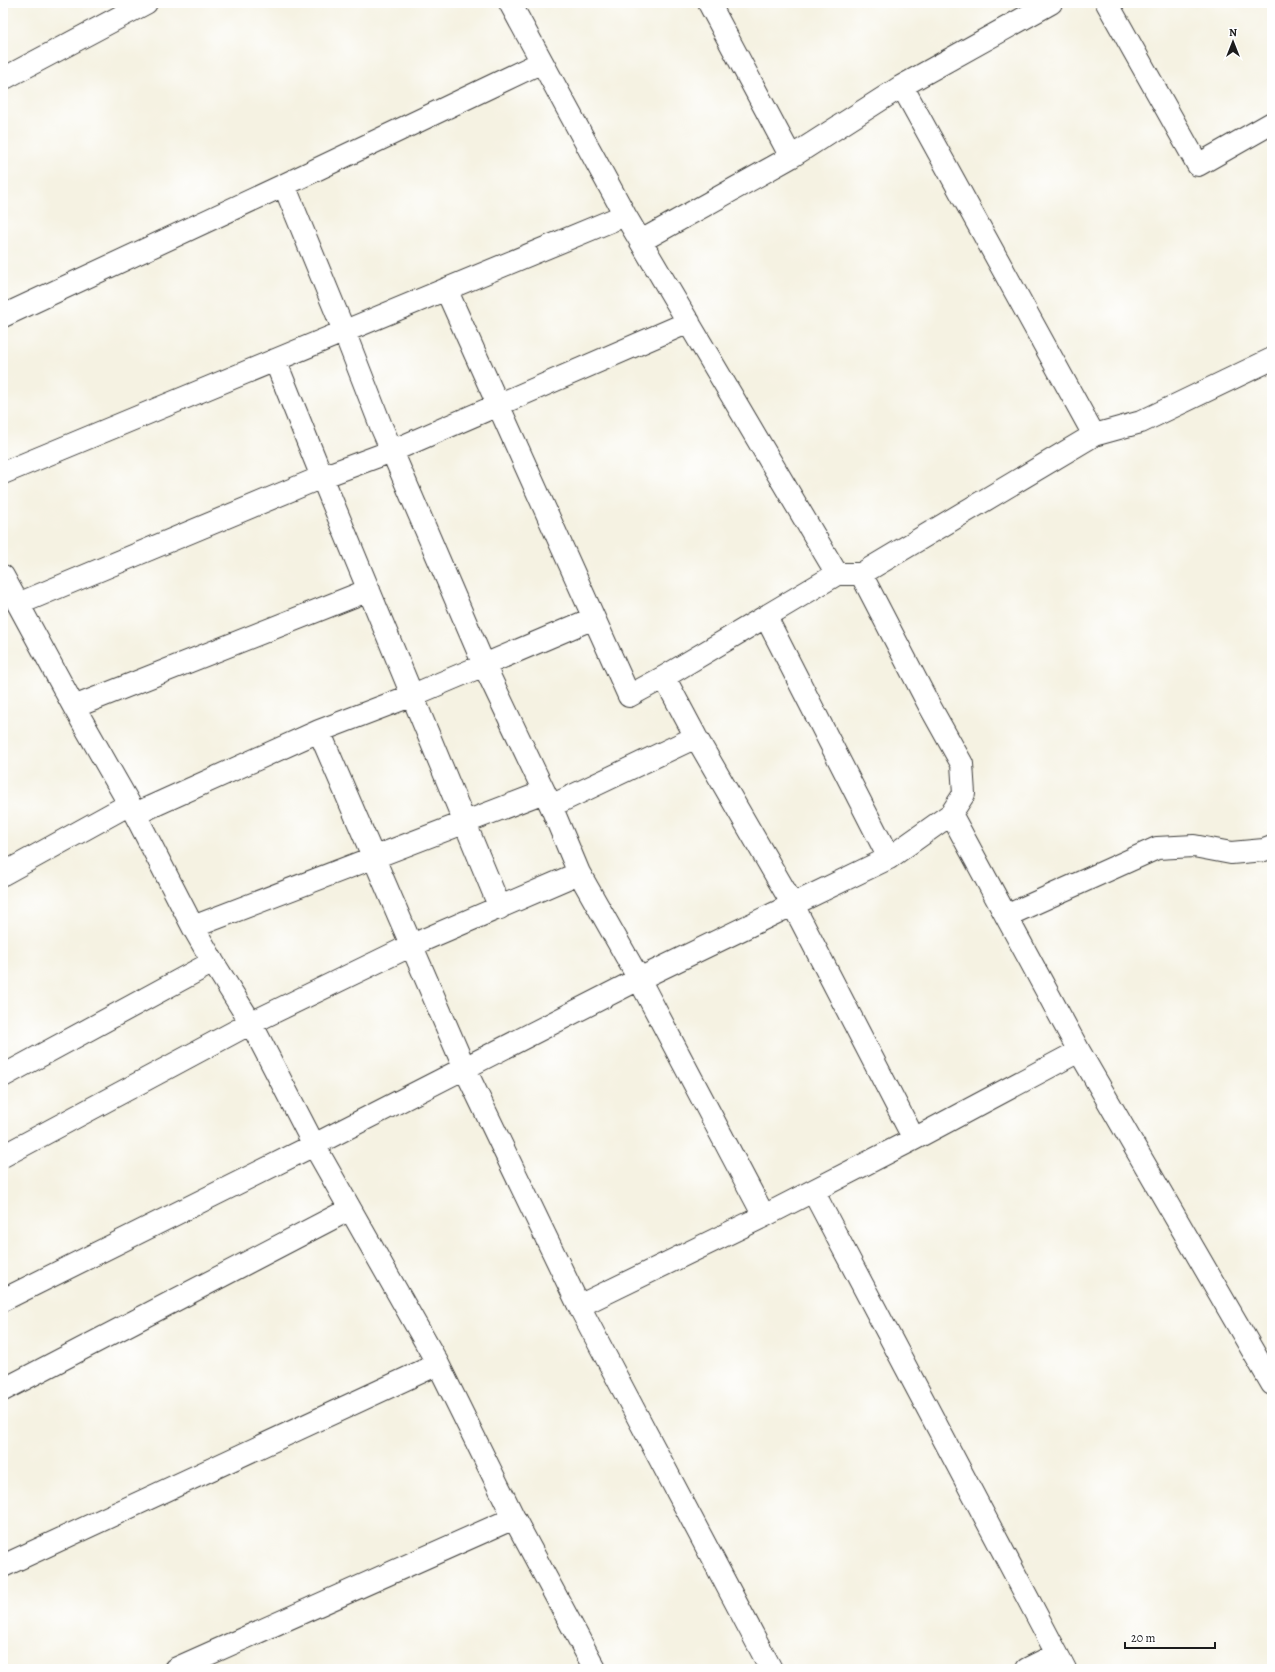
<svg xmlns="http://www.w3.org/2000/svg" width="1275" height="1672" viewBox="0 0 1275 1672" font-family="Alegreya,serif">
	<rect width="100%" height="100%" fill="#fff"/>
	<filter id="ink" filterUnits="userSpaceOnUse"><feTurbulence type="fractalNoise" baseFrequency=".025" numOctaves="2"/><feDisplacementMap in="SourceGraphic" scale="8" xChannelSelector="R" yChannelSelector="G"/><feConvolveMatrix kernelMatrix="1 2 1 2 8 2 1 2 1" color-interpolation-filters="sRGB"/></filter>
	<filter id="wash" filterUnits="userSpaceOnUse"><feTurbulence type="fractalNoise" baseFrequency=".012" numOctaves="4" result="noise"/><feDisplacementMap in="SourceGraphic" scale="16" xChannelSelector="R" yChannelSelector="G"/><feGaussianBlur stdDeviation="0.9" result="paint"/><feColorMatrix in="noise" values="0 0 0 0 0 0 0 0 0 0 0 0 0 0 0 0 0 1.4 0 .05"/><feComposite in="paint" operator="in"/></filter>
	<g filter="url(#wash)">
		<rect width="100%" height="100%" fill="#f5f2e2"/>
	</g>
	<g filter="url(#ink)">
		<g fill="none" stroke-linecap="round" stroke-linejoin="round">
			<defs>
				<path id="minor" d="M510,3L625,215L837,574
					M709,3L791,157
					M1107,3L1198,165L1272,123
					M3,79L146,3
					M902,86L1051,3
					M641,241L791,157L902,86L1094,435
					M446,289L629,696L664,677L837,574H861L1094,435L1141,422L1272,359
					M3,316L284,185L542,62
					M275,360L322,477L500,908
					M3,473L625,215
					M3,576L74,707L135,814L193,927L213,962L251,1023L314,1145L438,1364L514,1518L595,1669
					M18,604L322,477L392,451L381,426L344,331L284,185
					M766,617L889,858
					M594,618L484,665L551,806L579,873L639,979L764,1216
					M664,677L696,737L793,905L914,1139
					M74,707L369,590
					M319,731L464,1067L579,1306L771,1669
					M551,806L696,737
					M135,814L319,731L413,695L484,665L392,451L689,322
					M951,814L1079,1051L1272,1384
					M3,874L128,805
					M1006,916L1157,848L1194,846L1231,853L1264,850L1272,847
					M193,927L544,792
					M3,1076L213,962
					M3,1156L251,1023L412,945L579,873
					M813,1191L1065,1669
					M3,1300L314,1145L639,979L889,858L951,814L964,794L962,764L928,703L861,574
					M579,1306L764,1216L914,1139L1079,1051
					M3,1390L350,1209
					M3,1566L438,1364
					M175,1669L514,1518
					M1027,1669L1057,1654"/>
			</defs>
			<!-- minor casing -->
			<use href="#minor" stroke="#3d3c3a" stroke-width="24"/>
			<!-- minor -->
			<use href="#minor" stroke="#fff" stroke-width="22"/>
		</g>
	</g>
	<!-- margin -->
	<rect width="1275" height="1672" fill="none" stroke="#fff" stroke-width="16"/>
	<!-- north arrow -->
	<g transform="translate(1233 42)" stroke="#ffffff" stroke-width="3" paint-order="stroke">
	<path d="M0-3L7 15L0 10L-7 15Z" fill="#1c1c1c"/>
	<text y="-6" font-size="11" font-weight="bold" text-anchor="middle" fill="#1c1c1c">N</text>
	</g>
	<!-- scale -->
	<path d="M1125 1642v6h90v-6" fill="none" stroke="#1c1c1c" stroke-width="2"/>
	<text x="1131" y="1642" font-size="12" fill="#1c1c1c" stroke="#ffffff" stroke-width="3" paint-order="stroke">20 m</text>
</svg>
